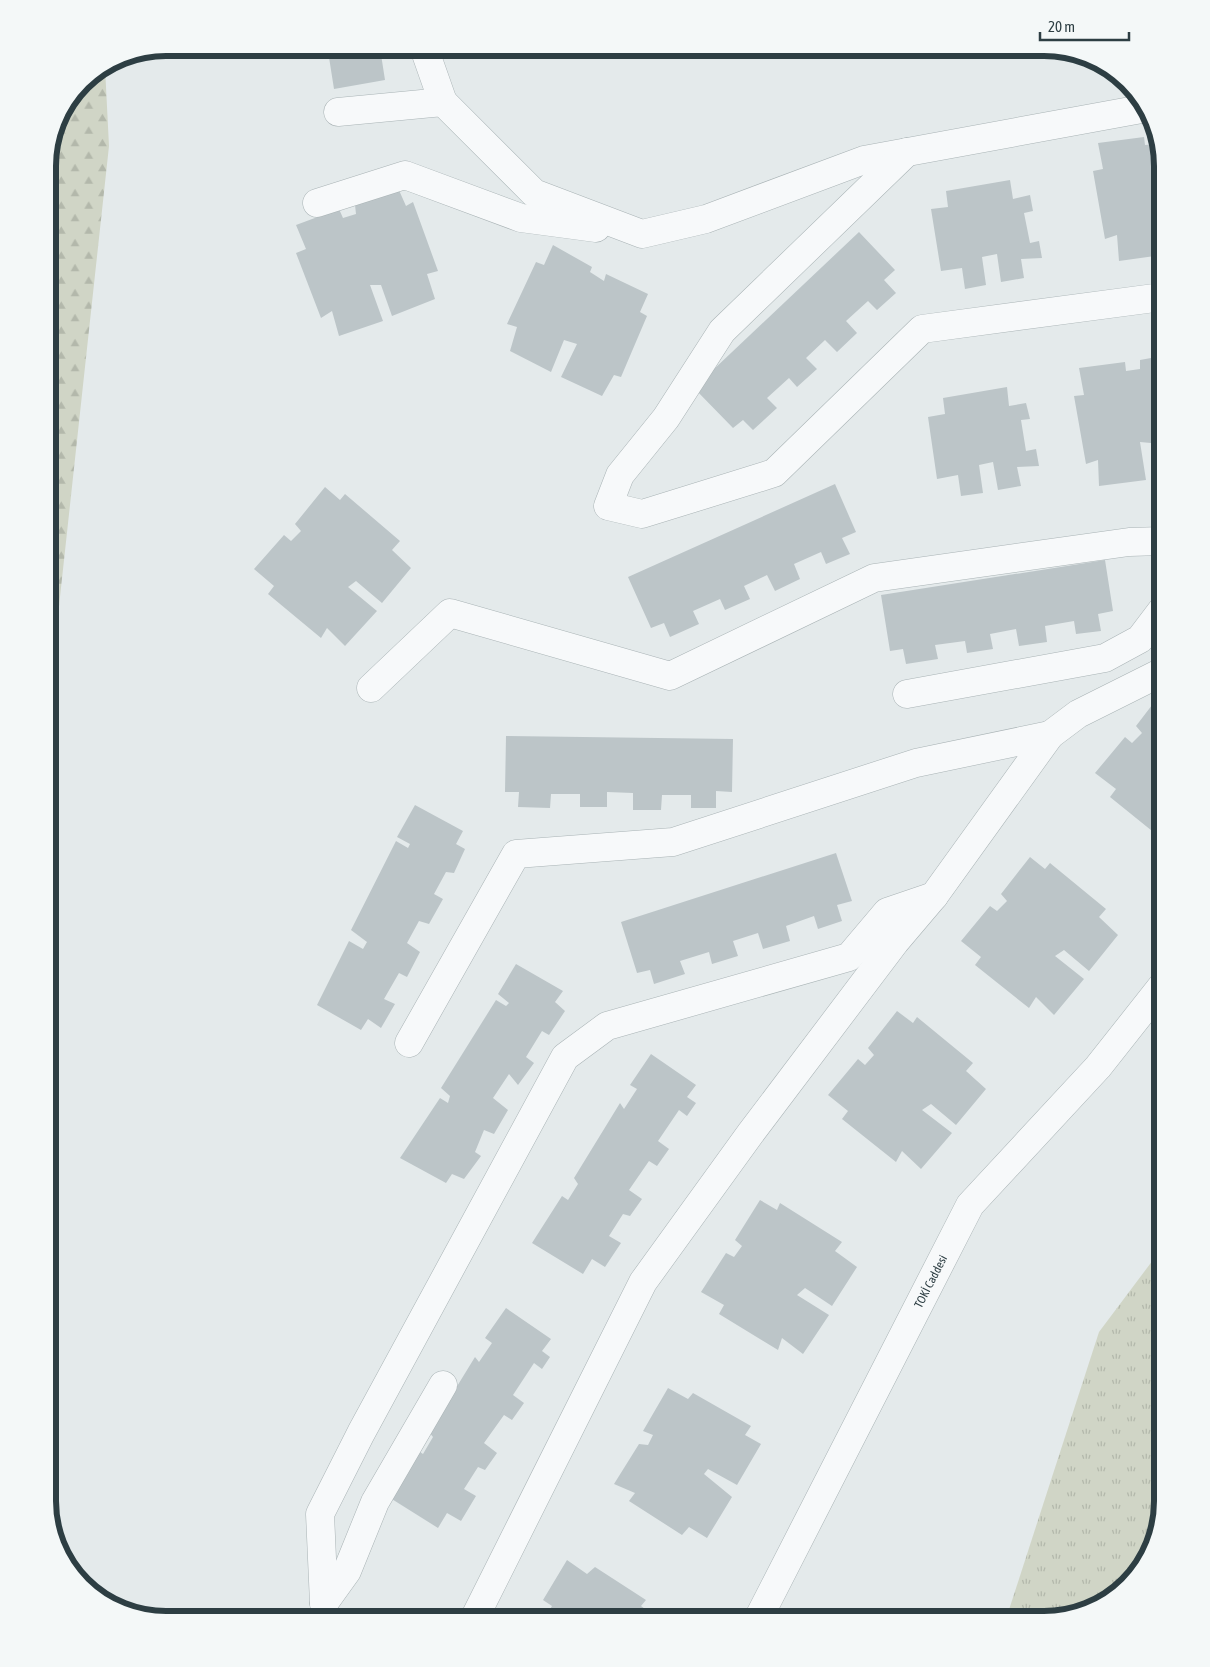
<svg xmlns="http://www.w3.org/2000/svg" width="1210" height="1667" viewBox="0 0 1210 1667" font-family="'Asap Condensed',sans-serif">
	<defs>
		<pattern id="grass-tufts" width="24" height="20" patternUnits="userSpaceOnUse" patternTransform="scale(1.25)"><rect width="24" height="20" fill="#d0d5c6"/><path d="M3 7l-1-3M5 7V3M7 7l1-3M15 17l-1-3M17 17v-4M19 17l1-3" fill="none" stroke="#b3b8ab"/></pattern>
		<pattern id="forest-firs" width="22" height="20" patternUnits="userSpaceOnUse" patternTransform="scale(1.25)"><rect width="22" height="20" fill="#d0d5c6"/><path d="M5 1l3.5 6h-7zM16 11l3.5 6h-7z" fill="#b3b8ab"/></pattern>
	</defs>
	<rect width="100%" height="100%" fill="#e4eaeb"/>
	<!-- grass -->
	<path fill="url(#grass-tufts)" d="M1162,1248V1501L1146,1560L1103,1603L1044,1619H1006L1099,1332Z"/>
	<!-- forest -->
	<path fill="url(#forest-firs)" d="M105,67L109,146L50,689L48,880V158L60,114L88,77Z"/>
	<!-- building -->
	<path fill="#bcc5c8" d="M349,48H380L385,80L334,89L328,51Z
		M1144,137L1145,145L1157,144L1162,166V217H1159L1162,237V255L1119,261L1117,235L1105,239L1093,171L1103,169L1098,143Z
		M1010,180L1013,199L1030,195L1033,211L1024,213L1030,243L1039,241L1042,258L1021,259L1024,278L1001,282L997,254L982,257L986,285L965,289L962,268L941,271L931,209L948,207L946,191Z
		M398,188L406,206L413,202L438,271L427,274L435,299L392,316L381,285H370L383,321L339,336L332,311L321,318L296,253L306,249L296,225L339,209L343,218L356,214L355,205Z
		M859,232L895,270L884,280L896,293L877,310L868,301L846,321L857,333L837,352L825,340L806,358L817,369L797,387L789,378L767,398L777,408L753,430L743,420L733,428L694,388Z
		M553,245L592,267L590,272L604,281L606,274L648,294L640,312L647,316L621,377L614,375L602,396L561,377L577,344L564,340L551,372L510,351L517,327L507,324L536,262L544,265Z
		M1162,356V475L1155,476L1151,443L1140,442L1146,480L1099,486L1098,460L1086,464L1074,396L1084,395L1079,368L1125,362L1126,371L1140,369V360Z
		M1007,387L1009,406L1026,403L1030,419L1021,420L1026,451L1036,449L1039,466L1017,467L1021,486L998,490L993,462L979,465L983,493L961,496L958,475L937,479L928,417L945,414L943,398Z
		M835,484L856,532L842,538L850,554L826,564L821,552L794,564L800,579L775,591L767,575L744,586L750,599L725,610L720,599L693,611L699,624L670,637L664,623L651,628L628,577Z
		M325,487L340,500L345,494L400,541L392,550L411,568L382,603L356,581L348,587L377,611L345,646L327,628L321,638L268,594L274,586L254,569L284,535L291,541L301,531L295,524Z
		M1105,560L1113,611L1098,614L1101,631L1076,634L1074,621L1045,626L1047,642L1019,646L1016,629L990,634L993,649L967,653L965,641L935,645L938,659L906,664L903,649L890,651L881,595Z
		M1162,692V839L1110,797L1116,789L1095,773L1125,737L1132,743L1142,733L1136,726Z
		M506,736L733,739L732,792L716,791V808H691V795H662L661,810H633V793L607,792V807H580V794H551L550,808L518,807L519,792H505Z
		M415,805L463,831L456,844L465,849L454,873L446,872L434,894L443,899L429,924L419,921L407,943L420,952L407,977L399,973L384,999L395,1004L381,1028L368,1019L361,1030L317,1005L349,941L363,949L367,942L351,930L396,841L408,848L410,844L397,837Z
		M836,853L852,901L837,905L842,921L818,929L814,916L786,926L790,941L763,949L758,933L733,941L738,956L712,964L709,952L680,961L685,974L654,984L650,970L637,973L621,922Z
		M1030,857L1045,869L1050,863L1106,909L1099,917L1118,935L1089,971L1064,950L1055,956L1084,979L1054,1015L1036,997L1029,1008L975,965L981,957L961,941L990,906L997,911L1007,901L1001,894Z
		M516,964L563,991L555,1002L565,1011L549,1035L542,1031L526,1057L534,1063L518,1085L509,1074L493,1098L508,1110L494,1134L484,1130L475,1152L481,1156L464,1179L452,1174L446,1183L400,1158L440,1098L448,1103L450,1096L441,1088L496,1000L506,1006L509,1003L498,994Z
		M897,1011L913,1023L917,1017L973,1063L966,1071L986,1089L956,1125L931,1104L922,1110L952,1133L921,1169L902,1151L896,1162L842,1119L848,1111L828,1095L858,1059L865,1065L874,1055L868,1048Z
		M651,1054L696,1085L687,1097L696,1103L687,1116L679,1110L658,1141L669,1149L657,1166L649,1161L629,1190L642,1199L630,1216L623,1214L609,1236L621,1243L605,1267L592,1259L583,1274L532,1243L562,1196L568,1200L578,1184L574,1178L620,1103L624,1109L637,1089L630,1085Z
		M760,1200L777,1210L780,1203L842,1242L835,1251L857,1267L832,1306L805,1288L797,1295L829,1315L803,1354L782,1338L778,1350L719,1314L724,1305L701,1292L726,1253L734,1257L742,1246L735,1240Z
		M506,1308L551,1339L542,1351L550,1357L542,1369L534,1363L513,1395L524,1403L512,1420L504,1415L484,1443L497,1453L485,1470L478,1467L464,1489L476,1496L461,1521L447,1513L438,1528L387,1496L417,1450L423,1454L433,1437L429,1432L475,1357L479,1362L492,1343L485,1338Z
		M668,1388L688,1399L693,1393L751,1426L745,1435L761,1444L737,1485L708,1469L704,1474L732,1497L707,1538L689,1527L682,1535L629,1501L635,1493L614,1484L639,1444L648,1445L653,1435L643,1431Z
		M567,1560L587,1574L595,1567L646,1600L641,1606L659,1619H530L536,1610L546,1616L552,1606L543,1600Z
		M817,1613L829,1619H814Z"/>
	<g fill="none" stroke-linecap="round" stroke-linejoin="round">
		<defs>
			<g id="minor">
				<path d="M424,48L443,102"/>
				<path d="M338,112L443,102L534,193L642,234L706,219L864,160L1147,108"/>
				<path d="M907,152L722,331L666,418L620,475L608,506L642,514L774,473L922,329L1162,297"/>
				<path d="M317,203L405,175L521,218L596,228"/>
				<path d="M371,688L450,613L670,676L874,578L1129,542L1162,541"/>
				<path d="M907,694L1105,658L1140,639L1162,610"/>
				<path d="M409,1043L516,854L673,842L916,763L1050,735"/>
				<path d="M324,1603L320,1514L361,1433L565,1057L607,1026L849,957L887,912L934,896"/>
				<path d="M324,1603L347,1571L375,1502L443,1385"/>
				<path d="M474,1619L643,1282L750,1134L895,942L934,896L1050,735L1078,714L1162,672"/>
				<path id="s1" d="M758,1619L970,1205L1098,1067L1162,986"/>
			</g>
		</defs>
		<!-- minor casing -->
		<use href="#minor" stroke="#a9b3b5" stroke-width="29"/>
		<!-- minor -->
		<use href="#minor" stroke="#f7f9fa" stroke-width="28"/>
	</g>
	<g text-anchor="middle" stroke-width="4" stroke-linejoin="round" paint-order="stroke">
		<!-- street labels -->
		<g font-size="12" fill="#2d3e43" stroke="#f4f8f8">
			<text dy="4" stroke="none"><textPath href="#s1" startOffset="379">TOKİ Caddesi</textPath></text>
		</g>
	</g>
	<!-- crop -->
	<path d="M0 0H1210V1667H0ZM166 56H1044A110 110 0 0 1 1154 166V1501A110 110 0 0 1 1044 1611H166A110 110 0 0 1 56 1501V166A110 110 0 0 1 166 56Z" fill="#f4f8f8" fill-rule="evenodd"/>
	<path fill="none" stroke="#2d3e43" stroke-width="6" d="M166 56H1044A110 110 0 0 1 1154 166V1501A110 110 0 0 1 1044 1611H166A110 110 0 0 1 56 1501V166A110 110 0 0 1 166 56Z"/>
	<!-- scale -->
	<path d="M1040 32v8h89v-8" fill="none" stroke="#2d3e43" stroke-width="2.5"/>
	<text x="1048" y="32" font-size="15" fill="#2d3e43" stroke="#f4f8f8" stroke-width="4" paint-order="stroke">20 m</text>
</svg>
